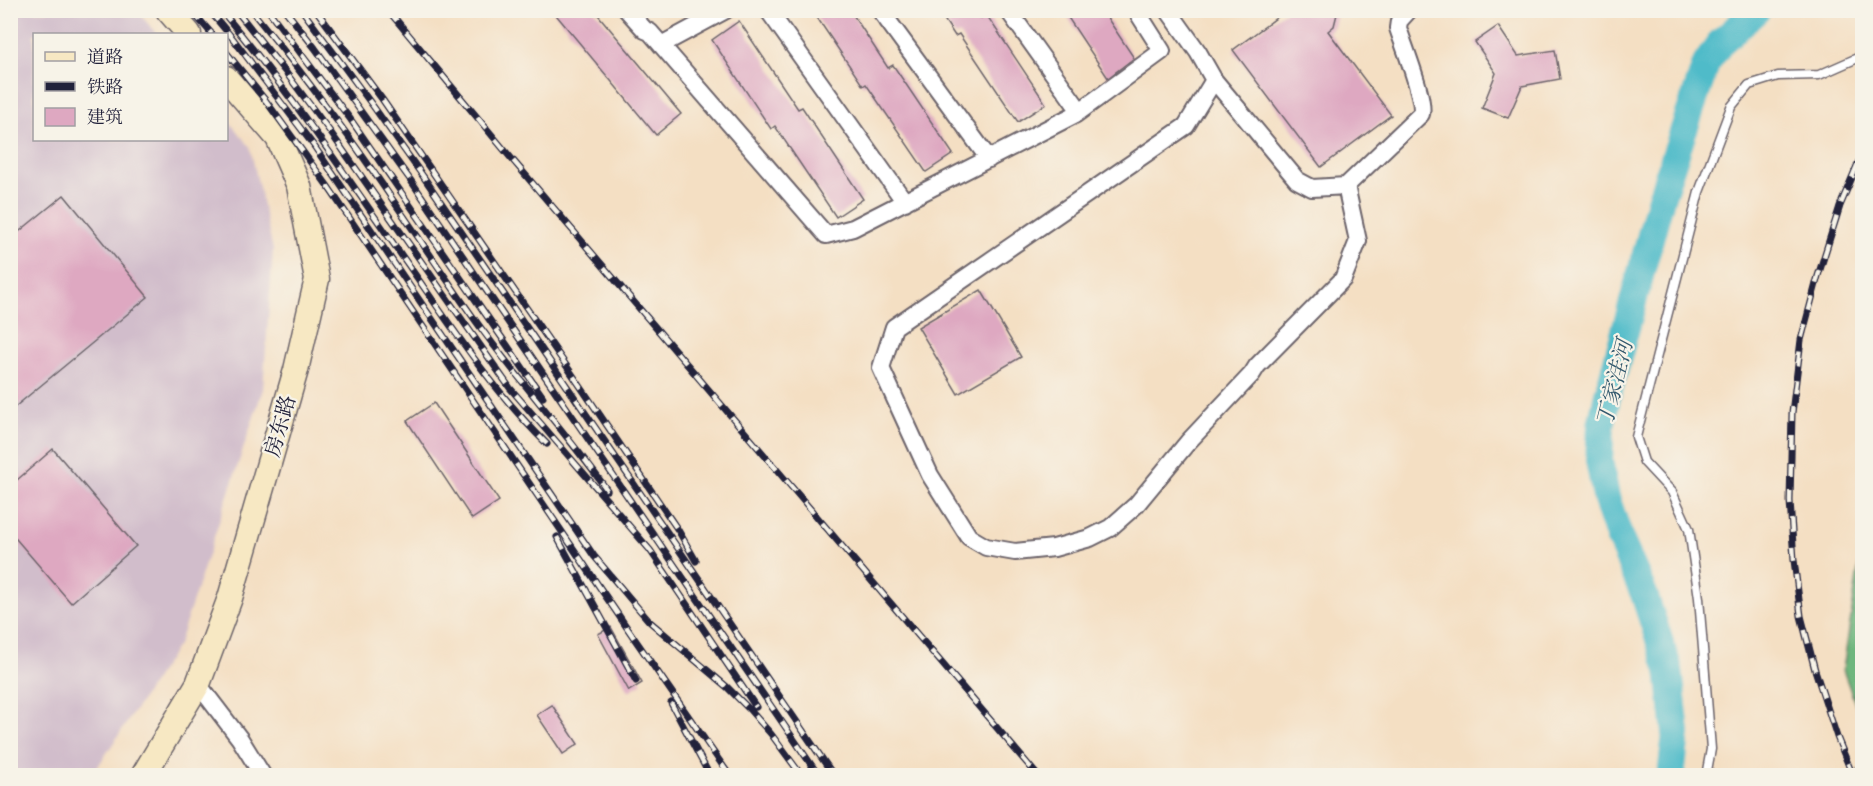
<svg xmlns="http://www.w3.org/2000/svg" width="1873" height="786" viewBox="0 0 1873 786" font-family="Cardo,'Noto Serif SC',serif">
	<rect width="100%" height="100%" fill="#f7f3e8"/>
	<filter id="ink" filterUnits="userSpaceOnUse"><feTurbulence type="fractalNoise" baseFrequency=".0167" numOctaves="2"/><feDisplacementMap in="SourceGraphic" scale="12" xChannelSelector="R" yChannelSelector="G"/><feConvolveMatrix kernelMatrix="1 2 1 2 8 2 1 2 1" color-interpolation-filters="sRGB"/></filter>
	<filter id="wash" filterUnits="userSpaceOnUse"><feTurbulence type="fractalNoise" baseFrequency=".008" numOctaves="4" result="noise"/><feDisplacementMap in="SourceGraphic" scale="24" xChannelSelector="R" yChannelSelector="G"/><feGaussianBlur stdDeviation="1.35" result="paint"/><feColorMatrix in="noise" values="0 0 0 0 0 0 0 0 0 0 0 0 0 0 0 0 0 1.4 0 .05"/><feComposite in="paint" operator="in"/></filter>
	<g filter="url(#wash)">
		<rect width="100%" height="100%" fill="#f4dfc3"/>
		<!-- industrial -->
		<path fill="#d1bdcb" d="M10,11H137L157,34H34V140H226L227,119L250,147L273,250L263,389L179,643L93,774L44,770L38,775H11Z"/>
		<!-- forest -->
		<path fill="#6eb67d" stroke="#486c5c" stroke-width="1.5" d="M1862,544V722L1843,670Z"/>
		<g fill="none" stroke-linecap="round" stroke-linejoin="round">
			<!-- river -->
			<path stroke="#4fbbc9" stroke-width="28" d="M1671,776L1676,733L1669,670L1644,594L1620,539L1606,497L1599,460L1601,426L1607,398L1661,198L1706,64L1721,42L1757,10"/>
		</g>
		<g id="blocks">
			<!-- building -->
			<path fill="#dea8c1" d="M552,10H594L681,114L656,135Z
				M812,10H850L888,68L893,65L953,154L926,172L866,84L863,86Z
				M938,10H976L981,18L986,14L1046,104L1018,122L959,34L955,36Z
				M1063,10H1102L1134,58L1108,78Z
				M1287,10H1338L1334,26L1328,31L1391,115L1321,167L1233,50Z
				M739,21L798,109L802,107L863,199L836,217L775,126L771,129L712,40Z
				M1498,26L1518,56L1555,50L1560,79L1522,86L1508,118L1482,108L1496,73L1475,42Z
				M64,195L148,297L10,411V239Z
				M981,290L1021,357L958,394L918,327Z
				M434,403L499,501L472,519L407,421Z
				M53,449L136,546L71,603L10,532V486Z
				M611,627L642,683L629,691L598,634Z
				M552,705L578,744L563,754L537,715Z"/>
		</g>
	</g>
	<g filter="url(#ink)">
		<use href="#blocks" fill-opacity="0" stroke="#6c646b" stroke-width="1.5"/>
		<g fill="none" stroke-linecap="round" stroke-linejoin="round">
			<defs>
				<path id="lane" d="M1706,776L1711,749L1699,598L1689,529L1672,492L1644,462L1636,437L1699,192L1731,107L1749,85L1778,76L1819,75L1862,56"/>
				<path id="street" d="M627,10L645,30L650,32L826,235L853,228L1076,114L1162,51L1136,10
					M768,10L905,202
					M880,10L989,159
					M1008,10L1080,111
					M1168,10L1198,52L1214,80L1297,180L1312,188L1346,186L1421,114C1426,101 1403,44 1398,28L1399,21L1409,10
					M661,45L726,10
					M1214,80L1186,126L894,327L881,368L930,475L969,537L986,547L1015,552L1054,548L1090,538L1110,528L1136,505L1188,442L1252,374L1257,366L1343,279L1358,241L1346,186
					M198,684L240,739L263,776"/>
				<path id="secondary" d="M168,10L189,34
					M143,776L198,684L230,598L296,370L317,279L299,186L278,138L226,78"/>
			</defs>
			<!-- lane casing -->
			<use href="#lane" stroke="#6c646b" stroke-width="11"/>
			<!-- street casing -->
			<use href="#street" stroke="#6c646b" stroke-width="20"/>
			<!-- secondary casing -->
			<use href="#secondary" stroke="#6c646b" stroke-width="27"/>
			<!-- path -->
			<path stroke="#6c646b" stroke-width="3" stroke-dasharray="1.5 4.5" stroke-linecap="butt" d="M1847,776L1851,771L1862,762"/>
			<!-- lane -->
			<use href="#lane" stroke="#fff" stroke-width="8"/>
			<!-- street -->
			<use href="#street" stroke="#fff" stroke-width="16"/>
			<!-- secondary -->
			<use href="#secondary" stroke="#f7e8c3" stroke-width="24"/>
			<defs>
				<path id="rail" d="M191,10L212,34
					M209,10L234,40L314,146L594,556L649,621L727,687L749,709L771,734L802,776
					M221,10C287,89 344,172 402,256C448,321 490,388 547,444
					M236,10L287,74L331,133L510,388L650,550L756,707
					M251,10C283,49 314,89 343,129C390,193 432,260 478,324C519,381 566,432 607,490
					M268,10L351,120L543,397
					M285,10L315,48L414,185L819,776
					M302,10L373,106L425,179L834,776
					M316,10L382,99L570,371L678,530L696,561
					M388,10L511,158L1038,776
					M226,52L266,101L327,185L634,638L730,776
					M557,537L636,681
					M671,703L710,776
					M1853,776L1837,737L1815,670L1801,616L1794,560L1790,501L1792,413L1801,340L1818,276L1840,206L1862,154"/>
			</defs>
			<!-- rail casing -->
			<use href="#rail" stroke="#22223b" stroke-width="7"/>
			<!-- rail -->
			<use href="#rail" stroke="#f7f3e8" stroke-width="4.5" stroke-dasharray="14" stroke-linecap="butt"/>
		</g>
	</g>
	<g text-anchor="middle" stroke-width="4.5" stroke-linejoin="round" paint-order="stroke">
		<!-- street labels -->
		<g font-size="21" fill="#22223b" stroke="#f7f3e8">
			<text transform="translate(280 426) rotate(-74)" y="7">房东路</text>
		</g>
		<!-- water labels -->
		<g font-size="22" font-style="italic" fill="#32586d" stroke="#f7f3e8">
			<text transform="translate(1614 383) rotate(-76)" y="8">丁家洼河</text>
		</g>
	</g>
	<!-- margin -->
	<rect width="1873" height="786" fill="none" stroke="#f7f3e8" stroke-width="36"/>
	<!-- legend -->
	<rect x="33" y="33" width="195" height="108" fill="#f7f3e8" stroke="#a29fa3" stroke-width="1.5"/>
	<rect x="45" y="52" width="30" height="9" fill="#f7e8c3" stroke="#a29fa3" stroke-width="1.5"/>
	<text x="87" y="63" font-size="18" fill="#22223b">道路</text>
	<rect x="45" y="82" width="30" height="9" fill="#22223b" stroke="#a29fa3" stroke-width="1.5"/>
	<text x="87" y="93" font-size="18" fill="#22223b">铁路</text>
	<rect x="45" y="108" width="30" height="18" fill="#dea8c1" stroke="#a29fa3" stroke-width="1.5"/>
	<text x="87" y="123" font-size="18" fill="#22223b">建筑</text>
</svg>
